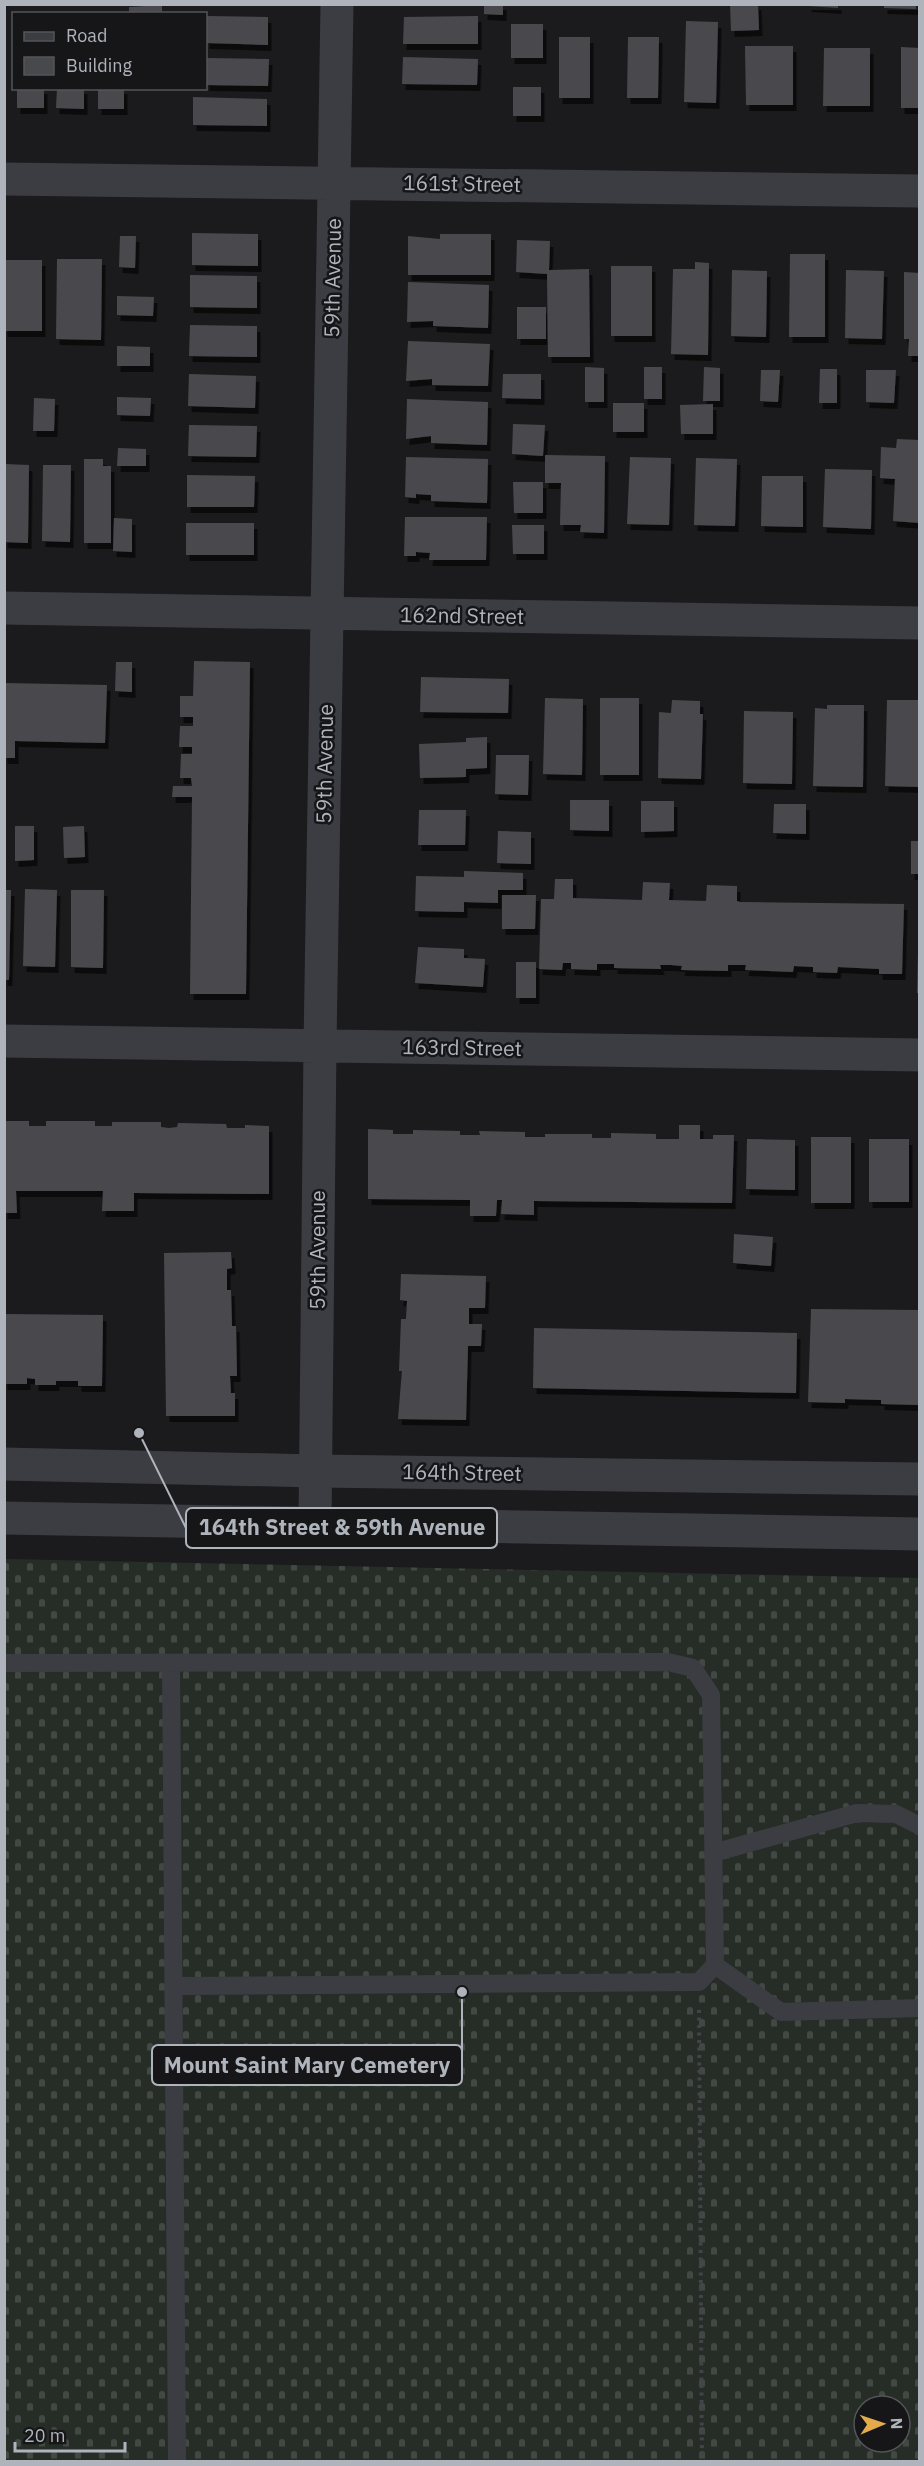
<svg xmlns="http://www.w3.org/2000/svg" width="924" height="2466" viewBox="0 0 924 2466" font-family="'IBM Plex Sans',sans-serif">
	<defs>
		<pattern id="cemetery-stones" width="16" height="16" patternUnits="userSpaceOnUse" patternTransform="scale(1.5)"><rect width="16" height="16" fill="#252d26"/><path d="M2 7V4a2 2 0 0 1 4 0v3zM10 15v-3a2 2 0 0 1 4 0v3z" fill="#424944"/></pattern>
		<filter id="shadow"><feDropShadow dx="3.5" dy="6" stdDeviation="0" flood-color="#0009"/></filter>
	</defs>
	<rect width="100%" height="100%" fill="#1b1b1d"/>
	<!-- cemetery -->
	<path fill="url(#cemetery-stones)" fill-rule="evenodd" d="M5,1559L919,1578V2461L5,2462ZM864,2406H900V2442H864Z"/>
	<!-- building -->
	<path fill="#48494d" filter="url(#shadow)" d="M484,4H503V15L484,14Z
		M730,4H758L759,30L731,31Z
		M808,4H838V8L808,6Z
		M884,4H916V9L884,8Z
		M162,5V14H129V7Z
		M206,16L268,17V45L206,43Z
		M478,16V44H403L404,17Z
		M686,21L718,22L716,103L684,102Z
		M511,24H543V58H511Z
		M559,37H590V98H559Z
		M628,37H659L658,98H627Z
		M745,46H793V105H746Z
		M901,47L920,48V108H901Z
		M824,48H870V106H823Z
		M403,57L478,59L477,85L402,84Z
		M206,58L269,59L268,86L206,85Z
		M513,87H541V116H513Z
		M17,88H44V108H17Z
		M57,88H84V109L56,108Z
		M98,88H124V109H98Z
		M193,97L267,99V126L193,125Z
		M192,233L258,234V266L192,265Z
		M440,234H491V275H408V236L440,239Z
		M120,236H136L135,268L119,267Z
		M517,240L550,241L549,270L589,269L590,357H548L547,274L516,272Z
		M790,254H825V337H789Z
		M57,259H102L101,340L56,339Z
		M4,260H42V331H4Z
		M695,262L709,263L708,355L671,354L673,269H695Z
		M611,266H652V336H611Z
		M732,270L767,271L766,337L731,336Z
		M846,270L884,271L882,339L845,338Z
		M904,272L920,273V356H908L909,339H904Z
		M190,275L257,276V308L190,307Z
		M408,282L489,285L488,328L433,326V321L407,322Z
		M117,296L154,297L153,316L117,315Z
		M517,307H546V339H517Z
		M190,325L257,326V357L189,356Z
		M408,341L490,344L488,386L432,385V379L406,381Z
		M117,346L150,347V366H117Z
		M585,367L604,368V402H585Z
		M644,367H662V399H644Z
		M704,367L720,368V401H703Z
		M820,369H837V403H819Z
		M761,370H780L778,402L760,401Z
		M866,370H896L894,403L866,402Z
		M189,374L256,376L255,408L188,406Z
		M503,374H541V399L502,398Z
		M117,397L151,398L150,416L117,415Z
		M34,398L55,399L54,431H33Z
		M407,399L488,402L487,445L431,443V436L406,439Z
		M613,403H644V432H613Z
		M713,404V434H681L680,405Z
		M513,424L545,425L543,456L512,454Z
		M189,425L257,426L256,457L188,456Z
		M897,439L919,440L920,523L893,521L895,479L880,478L881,447L896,448Z
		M118,448L146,449V466H117Z
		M545,455L605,456L604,533L580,532L581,525H560L561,483H545Z
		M406,457L488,459L487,503L431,501V495L416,494V498L405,497Z
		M630,457L671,458L669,525L627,524Z
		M696,458L737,459L735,526L694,525Z
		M84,459H103V466H111V543H84Z
		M4,464L29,465L28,543L4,542Z
		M43,465H71L70,542L42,541Z
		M825,469L872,470L871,529L823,527Z
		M187,475L255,476L254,507H187Z
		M762,476H803V527L761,526Z
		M513,482H543V513H514Z
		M405,517H487L486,560H429L430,553L416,552V556H404Z
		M114,518L132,519V552L113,551Z
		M186,523H254V555H186Z
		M512,525H544V554H513Z
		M194,661L250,662L246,994H190L192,797H172L173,786H192L191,778H180L181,754H192V747H179L180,726H193V717H180V696H193Z
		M116,662H132V692L115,691Z
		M421,677L509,679L508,713L420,712Z
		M4,683L107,685L105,743L15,741V758H4Z
		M545,698L583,699L582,775L543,774Z
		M600,698H639V775H600Z
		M672,700L700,701V714H703L701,779L658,778L659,712L671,713Z
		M887,700H920V787L885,786Z
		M827,705H864L863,787L813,786L815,708L827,709Z
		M744,711L793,712L792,784L743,783Z
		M487,737V768L466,769V777L420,778L419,744L466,742V738Z
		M496,755H529L528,795L495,794Z
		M570,800H609V831L570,830Z
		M641,801H674V831L641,832Z
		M774,804H806V834L773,833Z
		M419,810H466L465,845H418Z
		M15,826H34V860L15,861Z
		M84,826L85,857L64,858L63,827Z
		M498,831L531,832V864L497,863Z
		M911,841H920V874H911Z
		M464,871L523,873V890H498V903L464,902V912L415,911L416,876L464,877Z
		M555,879H573V898L642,900L643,882L670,883L669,900L706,901L707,885L737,886V901L740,902L904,904L902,974H879V969L838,967L837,973L813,972V967L794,966L793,972L745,970L746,965H728V971L681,970L682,966L671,965H660L661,969L614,968V964H597V970L571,969V963H563L562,970L539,969L541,899H554Z
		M25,889L57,890L55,967L23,966Z
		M4,890H11L9,980H4Z
		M71,890H104L103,968L71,967Z
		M502,895H536L535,929H502Z
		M418,947L464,949V958L485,959L483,987L415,983Z
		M918,952H920V993H917Z
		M516,962H536V998H516Z
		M4,1121H29V1126H46V1121H95V1126H112V1122H161V1127L169,1128L177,1127L178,1123L226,1124L227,1128H245V1125L269,1126V1194L134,1193V1211H102L103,1191H16L17,1213H4Z
		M679,1125H700V1139H713V1135H734L732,1203L534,1201V1215L501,1214L502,1200H497L496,1216H470V1200L368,1199V1129L393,1130V1134H413V1130L460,1131V1135H480L479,1131L525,1132V1137H545V1134H592V1138H611V1133L656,1134V1139H679Z
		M811,1137H851V1203H811Z
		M747,1139L795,1140V1190L746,1189Z
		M869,1139H909V1202H869Z
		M734,1234L773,1237L771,1266L733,1263Z
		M231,1252L232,1268L227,1269V1290H231L232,1326H236L237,1376H230L231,1393H235V1416H166L164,1253Z
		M401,1274L486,1276L485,1308H469V1324H482L481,1346H468L466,1420L398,1419L401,1382L402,1371H399L401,1319H406L407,1301L400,1300Z
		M811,1309L920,1310L918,1405L881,1404V1400L845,1399V1403L808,1402Z
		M4,1314L103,1315L102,1386H78V1381H56V1385H35V1379L27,1378V1384H4Z
		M534,1328L797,1333L796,1393L533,1388Z"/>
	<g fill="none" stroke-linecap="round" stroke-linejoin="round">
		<!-- path -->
		<path stroke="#424449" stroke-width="4" stroke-dasharray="3 4.5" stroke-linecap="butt" d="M699,2010L702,2462"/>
		<!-- service -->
		<path stroke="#3c3d42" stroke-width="18" d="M4,1663L668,1662L693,1668L711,1695L715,1965L699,1982L175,1986
			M171,1663L177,2462
			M713,1853L857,1813L896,1814L920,1826
			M715,1965L781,2012L920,2008"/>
		<!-- minor -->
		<path stroke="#3c3d42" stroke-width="33" d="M4,179L920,191
			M4,608L920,623
			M4,1041L920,1055
			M315,1523L320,1046L337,4"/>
		<!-- tertiary -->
		<path stroke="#3c3d42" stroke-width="33" d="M4,1464L316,1471L920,1479
			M4,1518L920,1534"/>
	</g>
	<g text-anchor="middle" stroke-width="5" stroke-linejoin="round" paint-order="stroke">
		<!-- street labels -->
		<g font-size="21" fill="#afb3bb" stroke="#161618">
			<text transform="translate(462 184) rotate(1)" y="7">161st Street</text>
			<text transform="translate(333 278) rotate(-89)" y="7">59th Avenue</text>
			<text transform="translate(462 616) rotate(1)" y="7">162nd Street</text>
			<text transform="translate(325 764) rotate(-89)" y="7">59th Avenue</text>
			<text transform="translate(462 1048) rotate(1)" y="7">163rd Street</text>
			<text transform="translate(318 1250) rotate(-90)" y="7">59th Avenue</text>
			<text transform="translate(462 1473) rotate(1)" y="7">164th Street</text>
		</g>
	</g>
	<!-- callouts -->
	<path fill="none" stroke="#afb3bb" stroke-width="2" d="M139 1433L186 1528M462 1992L462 2065"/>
	<g fill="#afb3bb" stroke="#161618" stroke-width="2">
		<circle cx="139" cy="1433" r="6"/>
		<circle cx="462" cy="1992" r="6"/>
	</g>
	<g fill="#161618" stroke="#afb3bb" stroke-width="2">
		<rect x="186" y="1508" width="311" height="40" rx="6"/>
		<rect x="152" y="2045" width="310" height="40" rx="6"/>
	</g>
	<g font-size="22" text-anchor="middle" font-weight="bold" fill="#afb3bb">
		<text x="342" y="1535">164th Street &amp; 59th Avenue</text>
		<text x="307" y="2073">Mount Saint Mary Cemetery</text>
	</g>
	<!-- border -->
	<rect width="924" height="2466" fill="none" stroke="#afb3bb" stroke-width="12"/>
	<!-- legend -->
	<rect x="12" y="12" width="195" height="78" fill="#161618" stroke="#535559" stroke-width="1.5"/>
	<rect x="24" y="32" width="30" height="9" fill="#3c3d42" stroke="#535559" stroke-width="1.5"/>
	<text x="66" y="42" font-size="18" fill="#afb3bb">Road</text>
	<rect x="24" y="57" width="30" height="18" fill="#48494d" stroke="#535559" stroke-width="1.5"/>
	<text x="66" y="72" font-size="18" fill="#afb3bb">Building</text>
	<!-- north arrow -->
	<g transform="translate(882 2424) rotate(88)"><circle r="28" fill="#161618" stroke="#535559" stroke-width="1.5"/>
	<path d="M0-4.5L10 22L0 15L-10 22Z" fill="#e4ab4c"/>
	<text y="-9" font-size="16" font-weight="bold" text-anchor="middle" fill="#afb3bb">N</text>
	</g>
	<!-- scale -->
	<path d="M15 2442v9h110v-9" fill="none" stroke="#afb3bb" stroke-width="3"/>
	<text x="24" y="2442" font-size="18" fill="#afb3bb" stroke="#161618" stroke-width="4.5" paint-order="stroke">20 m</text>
</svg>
